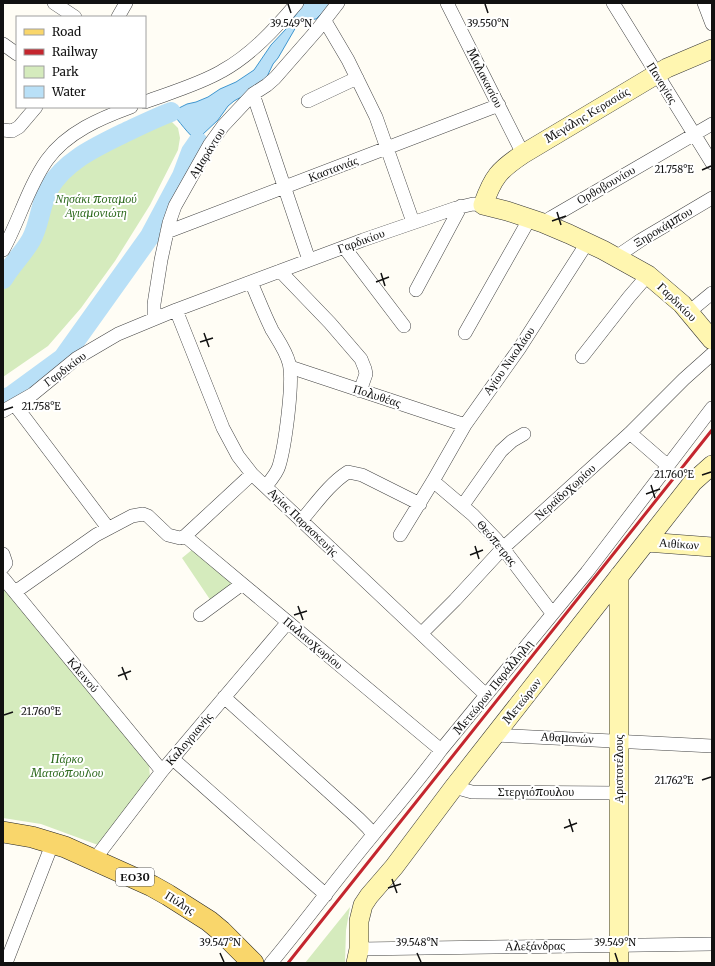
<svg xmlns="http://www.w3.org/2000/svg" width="715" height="966" viewBox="0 0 715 966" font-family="Merriweather,serif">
	<rect width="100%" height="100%" fill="#fffdf5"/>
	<!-- green -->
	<path fill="#d5ebbd" d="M165,118L171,121L178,128L180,138L178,150L150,205L115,261L81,308L48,346L3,377V288L36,238L53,191L59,181L73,166L89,154L149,124Z
		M193,549L233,585L211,601L182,558Z
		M3,569L149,764L150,778L98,845L41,824L3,818Z
		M350,907L346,930L345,963H305Z"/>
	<!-- water -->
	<path fill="#b9e0f7" stroke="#3f96cf" d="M304,3H332L316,19L307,20L300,23L296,27L278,58L273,64L263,85L234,101L228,106L218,120L202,135L198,142C187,133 180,122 171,112L187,104L196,102L208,97L220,89L236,82L254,70L271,45L286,29Z"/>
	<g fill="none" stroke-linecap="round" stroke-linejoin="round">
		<!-- river -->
		<path stroke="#b9e0f7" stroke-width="20" d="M3,279C11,265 23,254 31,240C40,224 40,204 49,188C66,160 96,147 124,133C139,126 155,118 171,112
			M3,399L11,396L63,358L150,236L182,176L191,152L198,142"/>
		<defs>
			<path id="street" d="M54,3L75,17
				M447,3L523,154
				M613,3L712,163
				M704,3L712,24
				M118,17L126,3
				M325,21L348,60L376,117L413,222
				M3,44L17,54
				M253,94L309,260
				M308,101L357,78
				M145,102C169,93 200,84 222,71C251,55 275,29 297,3
				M3,130L12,131L19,127L36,107
				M543,223L552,217L712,124
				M167,232L499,105
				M344,247L404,326
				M3,250C19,221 28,187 47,160C67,132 101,118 131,107
				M616,257L641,240L712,198
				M280,271L330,323L361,359L365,369L366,374L360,391
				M251,282C258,298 264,314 272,330C278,340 286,351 289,363C294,381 285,446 279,466C277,473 271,480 266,486
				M416,290L461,206
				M176,310L223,428L238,456L252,474L486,695
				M689,312L712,293
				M154,319V304L161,260L169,223L175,206L210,144L223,126L253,94L267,85L275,78L317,30L338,3
				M465,333L530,218
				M582,357L629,297L648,275
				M290,367L465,425
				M15,405L108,528
				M3,411L33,394L77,358L118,334L176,310L363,240L456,208L473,204L483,205
				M630,433L668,466
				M433,481L473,515L496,539L552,613
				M463,505L501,451L512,441L524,434
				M301,521C315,505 329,484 348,472L362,475L420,504
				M400,535L433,481L465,425L519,349L587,243
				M185,536L441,750
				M3,554L6,563L3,567
				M3,578L162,771
				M15,592L96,535L132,516L143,514L148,516L168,535L180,538L185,536L252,474
				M200,615L242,584
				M422,633L455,600L503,548L630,433L684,379L712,354
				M224,697L359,819L368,828L373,835
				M495,735L712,746
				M173,759L326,895
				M454,787L472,792L619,793
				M94,860L162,771L288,622
				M359,949L712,944
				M6,963L53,842
				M271,963C306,921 338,877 373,835C396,807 420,779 441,750L587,572L712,408"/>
			<path id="secondary" d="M712,49L667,68L523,154C499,170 493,177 483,205L507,211L543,223L569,234L603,250L648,275L682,304L712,340
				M646,542L712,547
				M619,576V963
				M356,963L359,949V921L363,905L369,896L394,867L454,787L646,542L693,482L712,465"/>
			<path id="primary" d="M3,832L32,837L65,847L152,886L168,895L209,921L221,931L253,963"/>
		</defs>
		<!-- street casing -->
		<use href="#street" stroke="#444" stroke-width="14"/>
		<!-- secondary casing -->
		<use href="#secondary" stroke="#333" stroke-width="20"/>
		<!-- primary casing -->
		<use href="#primary" stroke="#222" stroke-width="22"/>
		<!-- street -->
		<use href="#street" stroke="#fff" stroke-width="13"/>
		<!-- secondary -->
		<use href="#secondary" stroke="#fff6b0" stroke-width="19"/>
		<!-- primary -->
		<use href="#primary" stroke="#f9d66b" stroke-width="21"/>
		<!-- rail -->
		<path stroke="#c4262e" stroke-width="3" d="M288,963L712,430"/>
	</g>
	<!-- ticks -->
	<path fill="none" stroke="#111" stroke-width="1.5" d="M288,4L291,13M485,4L488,13M702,170L711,166M557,212L561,225M552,221L566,216M381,273L385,286M376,282L389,277M204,333L209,347M200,342L213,338M4,410L13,407M702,475L711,472M651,485L655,498M646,494L660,489M475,546L479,559M470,555L483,550M298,606L303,620M294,615L307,611M122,667L127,680M118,676L131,671M4,715L13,712M702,780L711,777M569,819L573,832M564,828L577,823M392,879L397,893M388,888L401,884M220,953L224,962M417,953L421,962M615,953L618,962"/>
	<g text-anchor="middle" stroke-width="4" stroke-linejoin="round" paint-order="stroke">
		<!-- shield labels -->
		<rect fill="#fff" stroke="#585858" stroke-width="1" x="116" y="868" width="38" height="18" rx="3"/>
		<g font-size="11" font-weight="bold" fill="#111">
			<text x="135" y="881">ΕΟ30</text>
		</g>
		<!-- street labels -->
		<g font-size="12" fill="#111" stroke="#fff">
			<text transform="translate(485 78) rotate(63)" y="4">Μαλακασίου</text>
			<text transform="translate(662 83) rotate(58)" y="4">Παναγίας</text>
			<text transform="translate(587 115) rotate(-31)" y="4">Μεγάλης Κερασιάς</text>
			<text transform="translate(207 153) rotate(-58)" y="4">Αμαράντου</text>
			<text transform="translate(333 169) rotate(-21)" y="4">Καστανιάς</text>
			<text transform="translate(606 185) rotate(-30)" y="4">Ορθοβουνίου</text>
			<text transform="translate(663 227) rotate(-31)" y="4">Ξηροκάμπου</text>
			<text transform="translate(361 241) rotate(-20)" y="4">Γαρδικίου</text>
			<text transform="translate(677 302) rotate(44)" y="4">Γαρδικίου</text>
			<text transform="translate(509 361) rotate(-55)" y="4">Αγίου Νικολάου</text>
			<text transform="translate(65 369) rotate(-37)" y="4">Γαρδικίου</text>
			<text transform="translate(377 396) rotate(18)" y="4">Πολυθέας</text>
			<text transform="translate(565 492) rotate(-42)" y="4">Νεραϊδοχωρίου</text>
			<text transform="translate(303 522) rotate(44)" y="4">Αγίας Παρασκευής</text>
			<text transform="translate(497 543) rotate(50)" y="4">Θεόπετρας</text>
			<text transform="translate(679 544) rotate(4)" y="4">Αιθίκων</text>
			<text transform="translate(313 643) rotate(40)" y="4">Παλαιοχωρίου</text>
			<text transform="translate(83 675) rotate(50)" y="4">Κλεινού</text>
			<text transform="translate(493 687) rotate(-51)" y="4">Μετεώρων Παράλληλη</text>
			<text transform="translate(522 701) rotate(-52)" y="4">Μετεώρων</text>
			<text transform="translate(567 738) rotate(3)" y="4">Αθαμανών</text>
			<text transform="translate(189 739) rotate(-50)" y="4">Καλογριανής</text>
			<text transform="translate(619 769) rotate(-90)" y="4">Αριστοτέλους</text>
			<text x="536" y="796">Στεργιόπουλου</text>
			<text transform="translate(180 903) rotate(32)" y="4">Πύλης</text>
			<text transform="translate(535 946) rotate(-1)" y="4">Αλεξάνδρας</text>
		</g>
		<!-- park labels -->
		<g font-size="12" font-style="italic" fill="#2f6b1f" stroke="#fff">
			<text x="96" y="203">Νησάκι ποταμού<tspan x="96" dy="14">Αγιαμονιώτη</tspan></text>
			<text x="67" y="763">Πάρκο<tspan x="67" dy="14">Ματσόπουλου</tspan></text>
		</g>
	</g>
	<g font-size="10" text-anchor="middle" fill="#111" stroke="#fff" stroke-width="4" stroke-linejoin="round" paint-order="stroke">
		<text x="488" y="27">39.550°N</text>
		<text x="291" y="27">39.549°N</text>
		<text x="674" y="173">21.758°E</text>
		<text x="41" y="410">21.758°E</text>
		<text x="674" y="478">21.760°E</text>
		<text x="41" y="715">21.760°E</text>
		<text x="674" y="784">21.762°E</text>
		<text x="220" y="946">39.547°N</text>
		<text x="417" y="946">39.548°N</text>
		<text x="615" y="946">39.549°N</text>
	</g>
	<!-- border -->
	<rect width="715" height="966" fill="none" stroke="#111111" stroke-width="8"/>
	<!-- legend -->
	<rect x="16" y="16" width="130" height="92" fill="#ffffff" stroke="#a0a0a0"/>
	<rect x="24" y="29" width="20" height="6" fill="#f9d66b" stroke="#a0a0a0"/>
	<text x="52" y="36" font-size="12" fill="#111111">Road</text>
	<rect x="24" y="49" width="20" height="6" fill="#c4262e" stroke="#a0a0a0"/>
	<text x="52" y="56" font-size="12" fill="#111111">Railway</text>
	<rect x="24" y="66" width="20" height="12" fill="#d5ebbd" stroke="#a0a0a0"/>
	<text x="52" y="76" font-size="12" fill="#111111">Park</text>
	<rect x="24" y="86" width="20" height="12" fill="#b9e0f7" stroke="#a0a0a0"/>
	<text x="52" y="96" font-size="12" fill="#111111">Water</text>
</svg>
